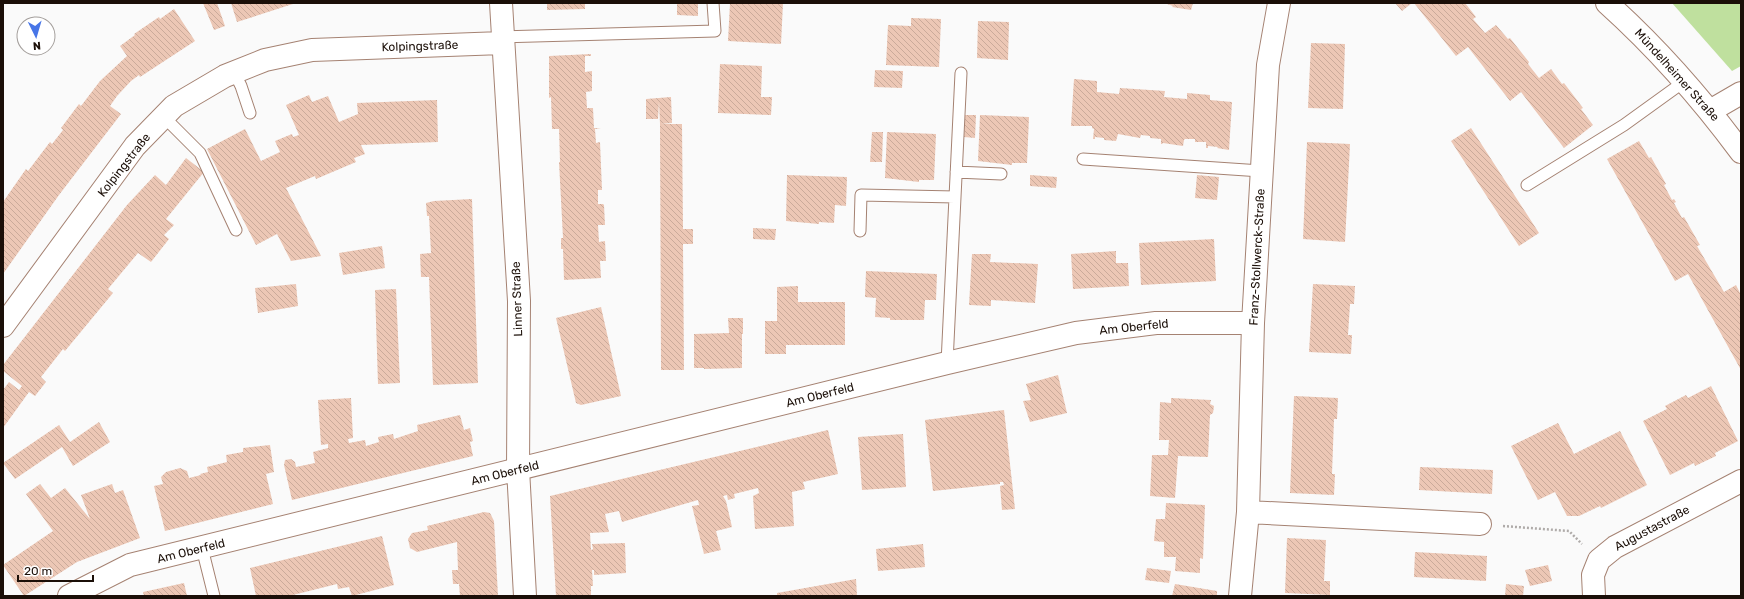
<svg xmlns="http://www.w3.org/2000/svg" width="1744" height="599" viewBox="0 0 1744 599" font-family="Rubik,sans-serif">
	<defs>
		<pattern id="building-back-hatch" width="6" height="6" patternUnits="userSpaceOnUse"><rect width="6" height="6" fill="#ecc7b5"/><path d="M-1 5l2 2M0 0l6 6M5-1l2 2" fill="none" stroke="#caaa9a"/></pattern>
	</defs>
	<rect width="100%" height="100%" fill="#fafafa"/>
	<!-- grass -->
	<path fill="#bfe09e" d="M1672,3H1739L1741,6V66L1732,71Z"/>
	<!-- building -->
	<path fill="url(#building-back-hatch)" d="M203,3H217L225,26L214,30Z
		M231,3H296L237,22Z
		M547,3H585V9L547,10Z
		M677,3H698V16L677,15Z
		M730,3H783L781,44L728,41Z
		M1164,3H1193L1191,10L1172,7L1173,6Z
		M1395,3H1412L1402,11Z
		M1414,3H1465L1476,17L1473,19L1485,33L1496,25L1508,39L1510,38L1529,62L1528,64L1539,78L1551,69L1562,84L1564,83L1583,108L1581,109L1593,125L1564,148L1521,92L1510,101L1468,47L1456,56Z
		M174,9L195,41L140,77L139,75L131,81L117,96L110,106L121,114L59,195L3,274V202L26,169L28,171L50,142L52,144L63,130L61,128L79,104L81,106L100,81L127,56L120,46L135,35L134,34L159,17L160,19Z
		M911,18L941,19L939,67L886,65L888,25L911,26Z
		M978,21L1009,22L1008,60L977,58Z
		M1311,43L1345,44L1343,109L1308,108Z
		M591,54V56H585V72L592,71V91L586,92L587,108H593L594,128H601L595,129L596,143L600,142L602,190H598V204H603L604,205L605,225H598L599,242L605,241L606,261H600L601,278L564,280L563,249H561V238H563L559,162H560L559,129H552L551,97L549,98V56Z
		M720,64L762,66L761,97H772L771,115L718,113Z
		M875,70L903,71L902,88L874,87Z
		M1074,79L1097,81V92L1119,94L1120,88L1165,91L1164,97L1187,99V93L1210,95V100L1232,102L1229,150L1217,148L1218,147L1208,146V148H1206V142H1195V139H1185L1184,140L1183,146L1163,143L1162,144H1161V139L1150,138V136L1141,135L1140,138L1118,134L1116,141L1104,140V138L1095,137V139H1093L1094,129L1092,128V126H1071Z
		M309,95L312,102L328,96L339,122L358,114L357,103L437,100L438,142L361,145L365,154L354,158L356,162L316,179L315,176L286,188L321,256L291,261L277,234L256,245L207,149L245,129L261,161L280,152L275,141L292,134L293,137L299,135L286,105Z
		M671,97L672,123L661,124H682L683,229H693V244H683L684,370H661L660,124L659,102L658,119H646V99Z
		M965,115H976L975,138L964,137Z
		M980,115L1029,117L1027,163H1012V165L978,161Z
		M1471,128L1539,233L1519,246L1451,141Z
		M872,132H883L882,162H870Z
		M887,132L936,134L934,180H919V182L885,178Z
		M1639,141L1649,158L1651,157L1666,184L1664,185L1672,200L1674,199L1676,202L1674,203L1682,218L1684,217L1700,245L1697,246L1724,292L1736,285L1741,295V370L1688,274L1675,281L1607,159Z
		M1307,142L1350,144L1345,242L1303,239Z
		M186,158L204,172L166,219L174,225L164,235L169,239L151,262L138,253L108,289L113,293L65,351L63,349L41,377L46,382L35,396L29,392L3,428V390L9,382L19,390L22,386L3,371V365L127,205L155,175L166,185Z
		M787,175L847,177L846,206L835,205L834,223L819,222V224L786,221Z
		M1030,175L1057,177L1056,188L1030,186Z
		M1197,175L1219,177L1217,200L1195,198Z
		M472,199L478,383L433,385L429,277H421L420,254L431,253L429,216H427L426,203L434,201Z
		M753,228L776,229L775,240L753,239Z
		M1214,239L1216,281L1141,285L1139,243Z
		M382,246L385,268L343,275L339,253Z
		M1116,251V263H1128L1129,286L1073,289L1071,254Z
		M972,254H991L990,262L1038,264L1035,303L991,300V306L969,305Z
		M866,271L937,274L936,300H925L924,320H890V318L875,317L876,298L865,297Z
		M296,284L298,306L258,313L255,288Z
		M1313,284L1355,286L1354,304H1350L1348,335H1352L1351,354L1309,352Z
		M798,286V302H845V345H786V354H765V321H777V287Z
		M396,289L400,383L378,384L375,290Z
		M601,307L621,396L581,405L576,403L556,318Z
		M728,318H743V334H742V368L704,369V368H694V334L729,333Z
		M1058,375L1067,413L1030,422L1023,401L1031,400L1026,384Z
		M1711,386L1738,441L1715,453L1716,456L1695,466L1694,463L1670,475L1643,421L1667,409L1665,406L1686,395L1688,398Z
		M1294,396L1338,398L1337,419H1334L1332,474H1335L1334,495L1290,493Z
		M351,398L353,438L348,439L349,443L365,440L366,446L379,442L378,437L393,434L394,439L418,431L417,425L460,415L464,430L470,428L473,441L470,442L473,456L292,500L284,465L285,460L291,459L295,462L296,467L315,463L313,452L328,448V444L321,445L318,400Z
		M1171,398L1211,400L1210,404L1214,406L1213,413L1210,415L1208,457L1178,456L1175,498L1150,496L1152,455H1168L1169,440H1159L1160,402L1171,403Z
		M1004,410L1015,509L1002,510L1000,486L1004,485L1003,482H1000V484L933,491L925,420Z
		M99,422L110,442L73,466L62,447L15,479L3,463L59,425L70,442Z
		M1558,423L1574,454L1620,431L1647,485L1601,508L1600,506L1579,516H1567L1555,492L1538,500L1511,446Z
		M828,430L838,474L803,482L805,489L792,492L794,526L755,529L753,496L759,493L758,488L734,494L735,498L728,500L727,495L723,496L726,501L732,527L716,531L721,550L704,554L692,506L699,505L698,500L622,522L619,511L605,514L609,532L590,533L591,550L593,549L592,544L625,543L626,573L594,575V570H592L593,586H591V596H556L550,496Z
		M903,434L906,487L862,490L858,437Z
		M270,445L274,472L266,474L273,504L165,531L154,486L163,484L161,477L166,472L180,468L187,471L189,478L201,475L200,474L208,472L207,467L227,462L226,455L243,452V448Z
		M1420,467L1493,470L1492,494L1419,490Z
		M40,484L51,498L65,488L90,519L81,495L112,484L115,493L123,490L140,538L77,562L24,596L3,565L53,531L26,494Z
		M1166,503L1205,505L1203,559L1200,558V573L1175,571L1176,557H1164V542L1154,541L1156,519H1165Z
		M484,512L490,513L494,521L498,596H460L459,584H453L452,570H458L457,542L417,552L410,548L408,539L412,533L428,530L427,526Z
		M382,536L394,585L352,596L349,587L338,589L337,584L293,595L294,596H256L250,568Z
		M1287,538L1326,540L1324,581H1330V595L1285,593Z
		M923,544L925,567L878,571L876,549Z
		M1415,552L1487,556L1486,581L1414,577Z
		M1548,565L1552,581L1530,586L1525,570Z
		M1147,568L1171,571L1169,583L1145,580Z
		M856,579L857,596H777V593Z
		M184,583L187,596H144L143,592Z
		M1175,584L1217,591V596H1172Z
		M1506,584L1524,586L1523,596H1505Z"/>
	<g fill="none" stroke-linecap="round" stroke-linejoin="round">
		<defs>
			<path id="service" d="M502,37L715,31L713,3
				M234,72L241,86L250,113
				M164,117L200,153L236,230
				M1083,159L1261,171
				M956,172L1001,174
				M1527,185L1624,125L1685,81
				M860,231L861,195L955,197
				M947,363L961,73
				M202,548L214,596"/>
			<path id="minor" d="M501,3L519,301L518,469L525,596
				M1710,111L1741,93
				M3,326L135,146L174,106L225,76L265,60L312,50L502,43
				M1248,512L1480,524
				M69,596L130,565L947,363L1076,333L1156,323H1253
				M1240,596L1248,512L1253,323L1268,65L1279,3
				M1594,596L1593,575L1599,560L1615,547L1741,481"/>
			<path id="tertiary" d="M1607,3C1657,48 1701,98 1741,152"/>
		</defs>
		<!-- service casing -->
		<use href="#service" stroke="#a58272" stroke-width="13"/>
		<!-- minor casing -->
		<use href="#minor" stroke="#a58272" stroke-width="24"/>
		<!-- tertiary casing -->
		<use href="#tertiary" stroke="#a58272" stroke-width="24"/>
		<!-- path -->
		<path stroke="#afaba9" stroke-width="2.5" stroke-dasharray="2 2" stroke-linecap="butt" d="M1503,526L1569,531L1582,544"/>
		<!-- service -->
		<use href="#service" stroke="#fff" stroke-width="11"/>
		<!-- minor -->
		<use href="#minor" stroke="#fff" stroke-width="22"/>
		<!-- tertiary -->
		<use href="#tertiary" stroke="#fff" stroke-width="22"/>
	</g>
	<g text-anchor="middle" stroke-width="3.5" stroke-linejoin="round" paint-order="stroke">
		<!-- street labels -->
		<g font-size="12" fill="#1b0f08" stroke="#fff">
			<text transform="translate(420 46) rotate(-2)" y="4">Kolpingstraße</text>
			<text transform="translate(1677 75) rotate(48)" y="4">Mündelheimer Straße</text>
			<text transform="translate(124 165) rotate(-52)" y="4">Kolpingstraße</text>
			<text transform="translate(1257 257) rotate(-87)" y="4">Franz-Stollwerck-Straße</text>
			<text transform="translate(517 299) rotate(-92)" y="4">Linner Straße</text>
			<text transform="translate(1134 327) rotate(-6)" y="4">Am Oberfeld</text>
			<text transform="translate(820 395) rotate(-14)" y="4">Am Oberfeld</text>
			<text transform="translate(505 473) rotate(-14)" y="4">Am Oberfeld</text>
			<text transform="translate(1652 528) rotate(-28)" y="4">Augustastraße</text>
			<text transform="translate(191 551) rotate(-14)" y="4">Am Oberfeld</text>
		</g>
	</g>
	<!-- border -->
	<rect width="1744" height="599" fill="none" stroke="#1b0f08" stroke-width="8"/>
	<!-- north arrow -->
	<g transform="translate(36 36) rotate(175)"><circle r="19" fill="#ffffff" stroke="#a49f9c"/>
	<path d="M0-3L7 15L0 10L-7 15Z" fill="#4775e7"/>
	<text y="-6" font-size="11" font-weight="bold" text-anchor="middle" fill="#1b0f08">N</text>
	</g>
	<!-- scale -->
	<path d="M18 575v6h75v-6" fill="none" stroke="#1b0f08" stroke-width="2"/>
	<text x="24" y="575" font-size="12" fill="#1b0f08" stroke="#ffffff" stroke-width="3" paint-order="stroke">20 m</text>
</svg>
